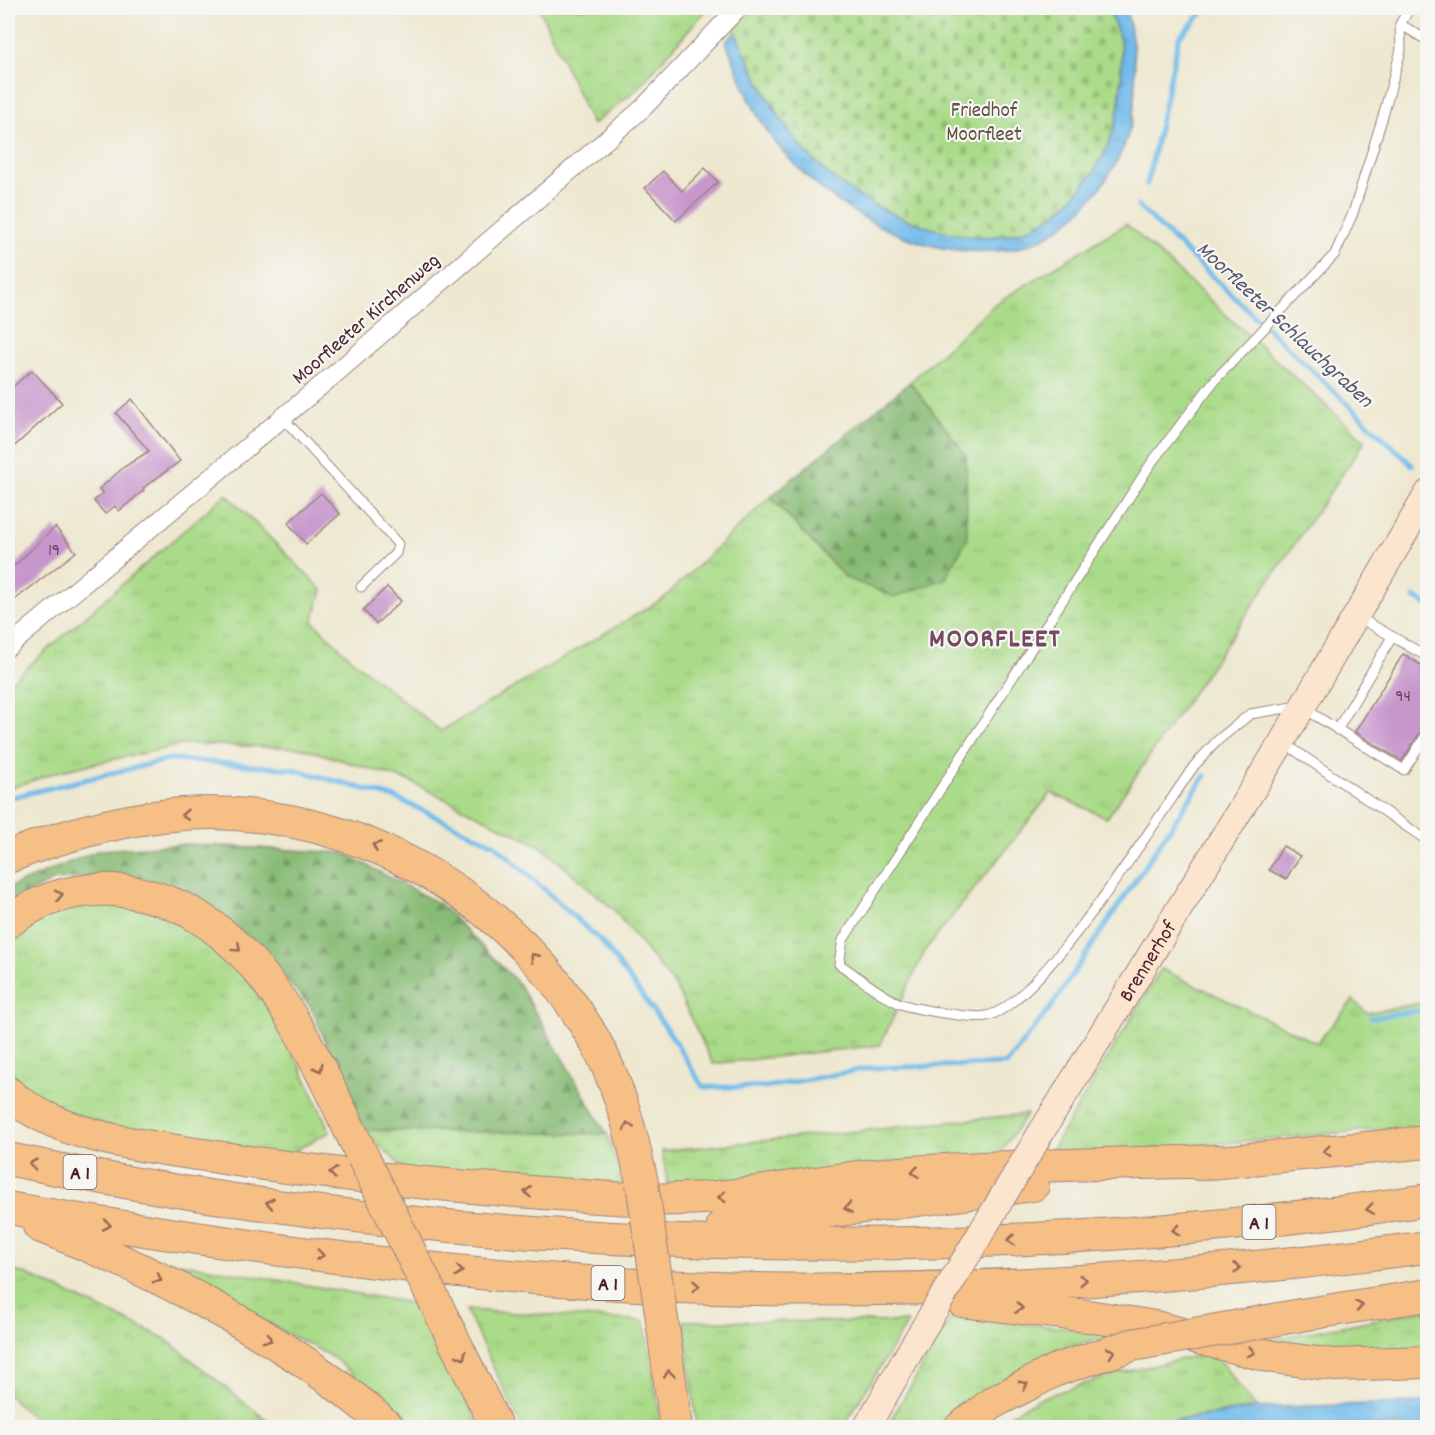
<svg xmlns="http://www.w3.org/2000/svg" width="1435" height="1435" viewBox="0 0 1435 1435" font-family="Dekko,sans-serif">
	<defs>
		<pattern id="grass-tufts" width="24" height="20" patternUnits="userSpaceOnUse" patternTransform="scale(1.5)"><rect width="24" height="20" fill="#aadb89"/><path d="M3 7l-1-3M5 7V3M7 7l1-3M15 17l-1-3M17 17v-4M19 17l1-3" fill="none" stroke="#94bc76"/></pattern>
		<pattern id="forest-firs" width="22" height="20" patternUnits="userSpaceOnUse" patternTransform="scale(1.5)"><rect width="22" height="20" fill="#87bb75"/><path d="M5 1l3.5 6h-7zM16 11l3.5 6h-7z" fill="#709760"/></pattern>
		<pattern id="cemetery-stones" width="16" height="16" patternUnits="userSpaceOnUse" patternTransform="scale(1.5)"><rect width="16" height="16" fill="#aadb89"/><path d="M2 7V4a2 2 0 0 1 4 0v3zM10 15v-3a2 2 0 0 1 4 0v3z" fill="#94bc76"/></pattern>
		<pattern id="water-ripples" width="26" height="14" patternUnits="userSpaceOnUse" patternTransform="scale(1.5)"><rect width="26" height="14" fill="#71bbea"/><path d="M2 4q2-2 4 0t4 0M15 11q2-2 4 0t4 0" fill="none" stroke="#63a0c9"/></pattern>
	</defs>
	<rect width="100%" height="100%" fill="#f6f6f2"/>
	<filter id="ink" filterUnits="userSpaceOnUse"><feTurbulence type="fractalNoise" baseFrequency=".0167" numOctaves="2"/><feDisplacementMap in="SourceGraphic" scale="12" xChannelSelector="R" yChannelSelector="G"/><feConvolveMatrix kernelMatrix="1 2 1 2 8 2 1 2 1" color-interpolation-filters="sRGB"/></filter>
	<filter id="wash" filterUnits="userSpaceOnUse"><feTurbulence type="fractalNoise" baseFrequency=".008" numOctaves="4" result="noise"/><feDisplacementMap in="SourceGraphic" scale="24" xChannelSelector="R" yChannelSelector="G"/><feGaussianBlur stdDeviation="1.35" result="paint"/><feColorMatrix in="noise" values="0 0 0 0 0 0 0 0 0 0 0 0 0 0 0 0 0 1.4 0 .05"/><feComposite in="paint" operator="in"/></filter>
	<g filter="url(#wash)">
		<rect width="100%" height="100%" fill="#eee8d0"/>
		<!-- grass -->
		<path fill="url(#grass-tufts)" stroke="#7a7d5a" stroke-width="1.5" d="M539,8H708L635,91L592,125Z
			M1126,224L1365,441L1107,818L1051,793L926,949L880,1045L713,1064L675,986L613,909L540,846L409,781L302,748L186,744L60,771L8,789V684L226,494L322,590L313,621L351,659L441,731L664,598L770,497L846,578L966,455L910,382L996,303Z
			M93,901C121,905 148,908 174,919C255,952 296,1057 330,1132L299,1148L294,1157L136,1134L43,1104L8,1067V941L44,912Z
			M1161,969L1317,1043L1353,1000L1367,1013L1427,1002V1125L1046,1159Z
			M1027,1114L997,1157L669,1191L662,1151Z
			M364,1130L607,1134L623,1184L406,1171Z
			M168,1261L416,1304L480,1427H411L334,1358L176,1274Z
			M8,1271L24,1273L164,1338L275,1427H43L8,1395Z
			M466,1310L644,1321L662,1427H522Z
			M1427,1310V1350L1324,1352L1268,1340Z
			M951,1318L1099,1330L1112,1335L1047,1354L961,1404L938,1427L886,1428Z
			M684,1321L908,1322L843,1427L697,1428Z
			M1213,1352L1256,1408L1158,1422L1146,1427L988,1428L1038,1399L1115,1374Z"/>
		<!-- forest -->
		<path fill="url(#forest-firs)" stroke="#686d50" stroke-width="1.5" d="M910,382L966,455L967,539L945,579L895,597L846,578L770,497Z
			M189,844L344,853L440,904L518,983L607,1134L364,1130L310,1006L252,942L177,892L124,875L55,880L8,903V888L99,850Z"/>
		<!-- cemetery -->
		<path fill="url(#cemetery-stones)" stroke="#7a7d5a" stroke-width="1.5" d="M752,8H1109C1112,21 1120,33 1121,47C1123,79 1121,115 1108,145C1093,181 1058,221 1020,232C961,250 869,211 826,172C782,134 760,83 735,32L734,26Z"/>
		<!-- water -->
		<path fill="url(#water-ripples)" stroke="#5e6d8a" stroke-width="1.5" d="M1109,8H1126C1134,40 1137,73 1134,107C1128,168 1070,242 1006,250C920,261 833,211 779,147C754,117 740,77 726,42L735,32C760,83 782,134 826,172C869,211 961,250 1019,232C1058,221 1093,181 1108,145C1121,115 1123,79 1121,47C1120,33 1112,21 1109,8Z
			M1427,1402V1427H1146L1158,1423L1256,1408Z"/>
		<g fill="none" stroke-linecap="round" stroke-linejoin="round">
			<!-- stream -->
			<path stroke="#71bbea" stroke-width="5" d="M1147,184L1179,37L1207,8
				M1138,206L1412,465
				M1414,597L1428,605
				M8,798L171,759L293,769L396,798L494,844L602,942L669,1032L703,1087H766L870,1068L1006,1064L1051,1007L1205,776
				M1371,1018L1428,1009"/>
		</g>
		<g id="blocks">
			<!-- building -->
			<path fill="#c797cc" d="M705,168L718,182L676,221L645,188L663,171L682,191Z
				M32,370L62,403L8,452V391Z
				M132,399L180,461L143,488L144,490L119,511L115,506L105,514L94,501L103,493L99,489L124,467L149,451L116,413Z
				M321,493L340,514L306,544L288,523Z
				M55,527L76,552L8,605V572Z
				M387,587L401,601L376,624L363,610Z
				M1403,654L1428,669V720L1402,761L1355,732Z
				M1283,846L1300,856L1286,879L1269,870Z"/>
		</g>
	</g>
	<g filter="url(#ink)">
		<use href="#blocks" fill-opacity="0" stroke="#9c847e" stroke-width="1.5"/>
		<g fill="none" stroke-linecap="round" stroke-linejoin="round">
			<defs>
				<path id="lane" d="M1410,8L1400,24L1428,41
					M283,418L398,544L396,553L361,587
					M1358,617L1428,657
					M1299,706L1250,714L1217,741L1194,766C1160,814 1038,1008 986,1016C972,1019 915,1009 901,1004C879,995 858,976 839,964L843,940L1152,462L1214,381L1335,254L1353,213L1383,116L1401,50L1400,24
					M1303,708L1404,770L1428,732
					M1337,730L1392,637
					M1284,743L1428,841"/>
				<path id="street" d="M8,647L336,373L643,108L738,8"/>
				<g id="secondary">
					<path id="s1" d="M1042,1131L1282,742L1428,493"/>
					<path d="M866,1428L913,1346"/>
				</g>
				<path id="highway" d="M8,857C70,832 143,813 211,813C370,815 517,903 595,1041C619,1084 632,1134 642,1183
					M8,922C42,897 80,886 123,891C257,906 311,1053 363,1157
					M8,1093C65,1142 152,1146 223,1158C321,1173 419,1183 518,1191C573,1195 628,1201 684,1199C752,1197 818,1180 886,1174C996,1165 1108,1164 1219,1161
					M8,1159C468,1257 962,1269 1428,1200
					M1199,1164L1428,1142
					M8,1208C210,1242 414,1272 619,1284C888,1299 1161,1282 1428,1247
					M723,1225L1033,1185
					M39,1226C152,1269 301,1346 389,1428
					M962,1301L1088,1316L1155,1327L1273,1357L1334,1365L1428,1362
					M436,1304L497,1428
					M1301,1315L1428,1295
					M662,1320L676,1428
					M960,1428L994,1402L1056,1370"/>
			</defs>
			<!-- lane casing -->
			<use href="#lane" stroke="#9c847e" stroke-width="11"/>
			<!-- street casing -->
			<use href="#street" stroke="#9c847e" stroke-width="20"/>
			<!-- secondary casing -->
			<use href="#secondary" stroke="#9c847e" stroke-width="28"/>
			<!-- highway casing -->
			<use href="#highway" stroke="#9c847e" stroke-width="34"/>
			<!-- lane -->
			<use href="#lane" stroke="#fff" stroke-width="9"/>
			<!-- street -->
			<use href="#street" stroke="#fff" stroke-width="18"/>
			<!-- secondary -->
			<use href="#secondary" stroke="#fbe5cf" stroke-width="26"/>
			<!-- highway -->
			<use href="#highway" stroke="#f5bf86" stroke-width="32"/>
			<defs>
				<path id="secondary-bridge" d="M913,1346L1042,1131"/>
				<path id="highway-bridge" d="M363,1157L436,1304
					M642,1183L662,1320
					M1056,1370L1132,1345L1301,1315"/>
			</defs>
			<!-- secondary-bridge casing -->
			<use href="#secondary-bridge" stroke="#9c847e" stroke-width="28" stroke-linecap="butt"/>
			<!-- highway-bridge casing -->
			<use href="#highway-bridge" stroke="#9c847e" stroke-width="34" stroke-linecap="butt"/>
			<!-- secondary-bridge -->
			<use href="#secondary-bridge" stroke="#fbe5cf" stroke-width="26"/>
			<!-- highway-bridge -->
			<use href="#highway-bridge" stroke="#f5bf86" stroke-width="32"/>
		</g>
		<!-- one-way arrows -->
		<defs><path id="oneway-chevron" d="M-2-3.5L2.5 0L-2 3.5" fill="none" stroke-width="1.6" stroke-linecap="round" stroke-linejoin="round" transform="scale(1.5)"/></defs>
		<g stroke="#976754">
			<use href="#oneway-chevron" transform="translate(185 815) rotate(176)"/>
			<use href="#oneway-chevron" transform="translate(376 846) rotate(-157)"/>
			<use href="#oneway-chevron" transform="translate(59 895) rotate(-13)"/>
			<use href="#oneway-chevron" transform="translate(237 948) rotate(42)"/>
			<use href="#oneway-chevron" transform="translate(534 957) rotate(-132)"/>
			<use href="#oneway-chevron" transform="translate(319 1068) rotate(63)"/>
			<use href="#oneway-chevron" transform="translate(628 1126) rotate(-106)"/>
			<use href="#oneway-chevron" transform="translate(1327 1151) rotate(175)"/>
			<use href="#oneway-chevron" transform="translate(33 1164) rotate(-170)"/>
			<use href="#oneway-chevron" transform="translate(915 1172) rotate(175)"/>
			<use href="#oneway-chevron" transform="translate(333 1173) rotate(-173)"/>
			<use href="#oneway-chevron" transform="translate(528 1192) rotate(-176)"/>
			<use href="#oneway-chevron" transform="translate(722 1197) rotate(177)"/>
			<use href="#oneway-chevron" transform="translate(270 1203) rotate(-171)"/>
			<use href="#oneway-chevron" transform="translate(848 1208) rotate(172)"/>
			<use href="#oneway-chevron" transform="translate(1370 1209) rotate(172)"/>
			<use href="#oneway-chevron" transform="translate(107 1225) rotate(10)"/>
			<use href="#oneway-chevron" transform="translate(1176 1230) rotate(175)"/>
			<use href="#oneway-chevron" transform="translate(1011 1240) rotate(177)"/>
			<use href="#oneway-chevron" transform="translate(320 1255) rotate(8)"/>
			<use href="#oneway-chevron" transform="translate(1237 1268) rotate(-5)"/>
			<use href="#oneway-chevron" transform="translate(459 1271) rotate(6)"/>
			<use href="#oneway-chevron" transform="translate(158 1279) rotate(28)"/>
			<use href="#oneway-chevron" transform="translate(1083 1280) rotate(-3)"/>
			<use href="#oneway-chevron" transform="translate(696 1286) rotate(2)"/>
			<use href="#oneway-chevron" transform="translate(1359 1306) rotate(-9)"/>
			<use href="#oneway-chevron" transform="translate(1019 1308) rotate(7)"/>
			<use href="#oneway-chevron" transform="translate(268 1339) rotate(30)"/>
			<use href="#oneway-chevron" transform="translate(1111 1352) rotate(-18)"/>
			<use href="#oneway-chevron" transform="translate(1251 1352) rotate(14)"/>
			<use href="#oneway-chevron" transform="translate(462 1356) rotate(63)"/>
			<use href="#oneway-chevron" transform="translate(669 1374) rotate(-97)"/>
			<use href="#oneway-chevron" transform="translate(1024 1385) rotate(-27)"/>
		</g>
	</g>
	<g text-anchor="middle" stroke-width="4.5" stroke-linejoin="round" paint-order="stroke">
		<!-- number labels -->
		<g font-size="18" fill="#693d53">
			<text x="54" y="555">19</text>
			<text x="1403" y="701">94</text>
		</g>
		<!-- shield labels -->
		<g fill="#f6f6f2" stroke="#7e6067" stroke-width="1.5">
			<rect x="63.5" y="1155" width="33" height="34" rx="4.5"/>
			<rect x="1242.5" y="1205" width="33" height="34" rx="4.5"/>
			<rect x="591.5" y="1266" width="33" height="34" rx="4.5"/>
		</g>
		<g font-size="20" font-weight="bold" fill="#4a1f2b">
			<text x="80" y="1179">A 1</text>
			<text x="1259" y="1229">A 1</text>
			<text x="608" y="1290">A 1</text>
		</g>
		<!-- park labels -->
		<g font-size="21" fill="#624e42" stroke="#f6f6f2">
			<text x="984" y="116">Friedhof<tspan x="984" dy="24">Moorfleet</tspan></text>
		</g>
		<!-- street labels -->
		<g font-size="21" fill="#4a1f2b" stroke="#f6f6f2">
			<text transform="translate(365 318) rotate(-41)" y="7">Moorfleeter Kirchenweg</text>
			<text dy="7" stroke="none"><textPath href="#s1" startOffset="200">Brennerhof</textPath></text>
		</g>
		<!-- water labels -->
		<g font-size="22" font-style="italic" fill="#58566e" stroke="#f6f6f2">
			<text transform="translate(1286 323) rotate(43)" y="8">Moorfleeter Schlauchgraben</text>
		</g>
		<!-- district labels -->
		<g font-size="27" font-weight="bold" letter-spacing="1.5" fill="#764963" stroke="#f6f6f2">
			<text x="995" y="646">MOORFLEET</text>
		</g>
	</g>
	<!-- margin -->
	<rect width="1435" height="1435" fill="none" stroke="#f6f6f2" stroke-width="30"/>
</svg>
